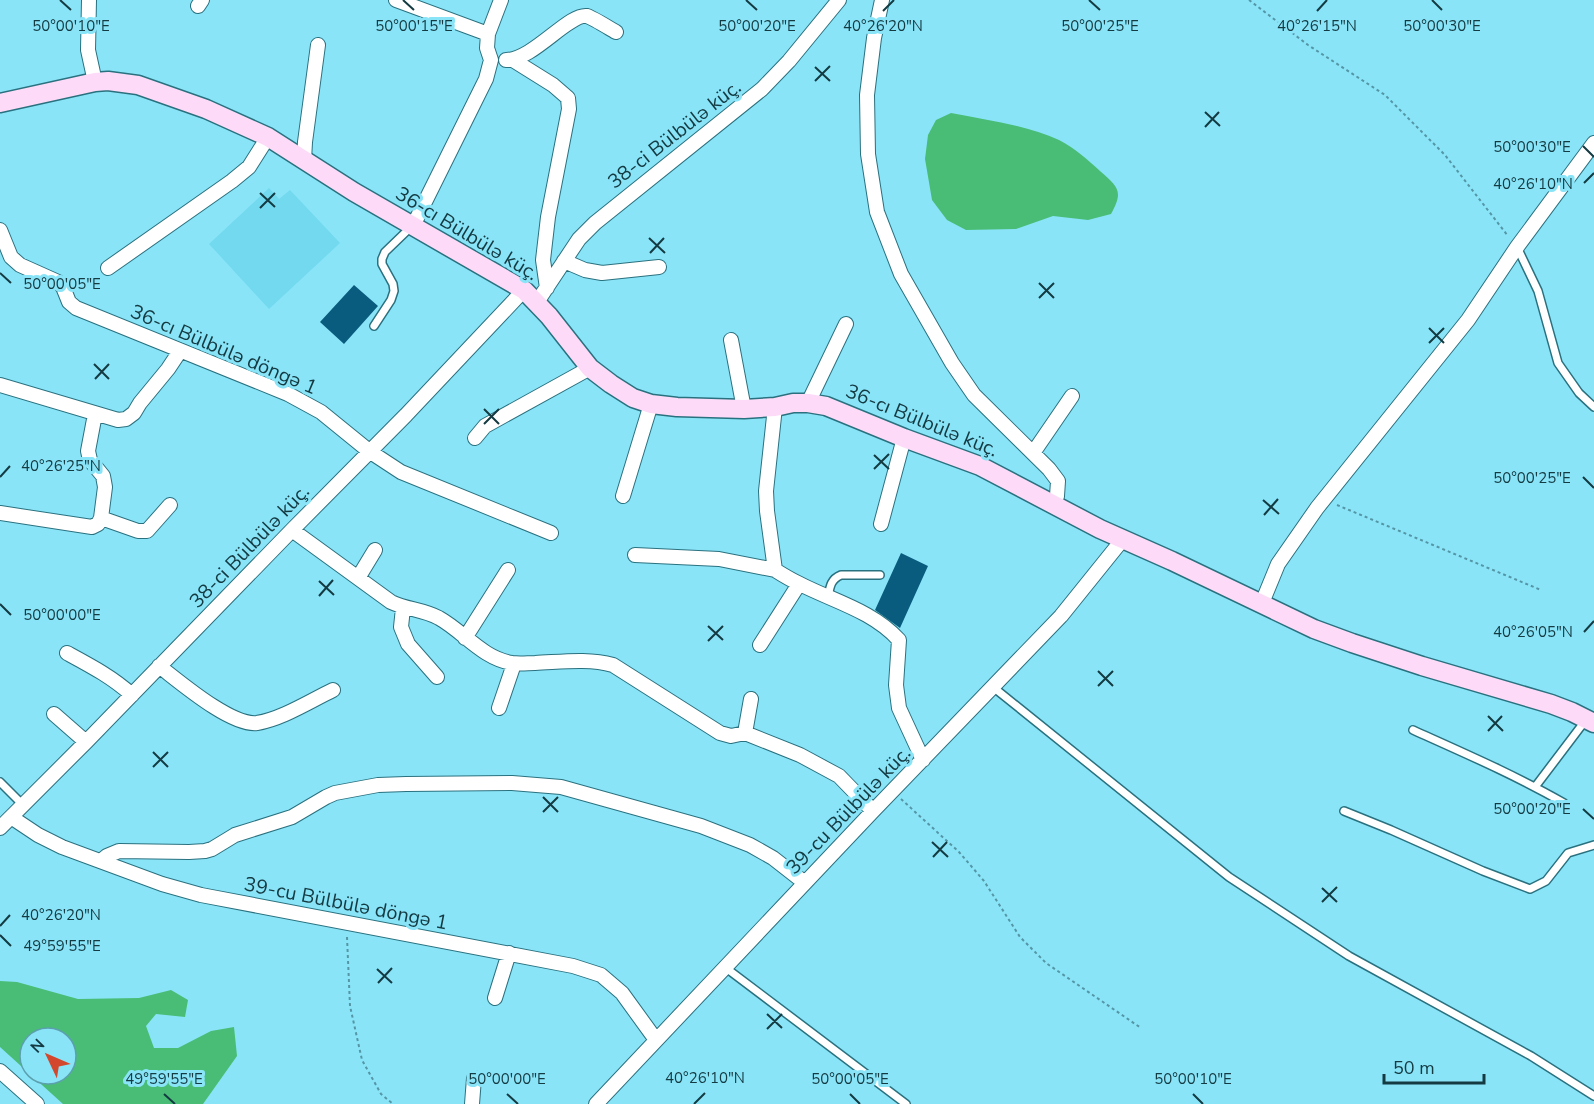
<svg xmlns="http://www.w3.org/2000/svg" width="1594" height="1104" viewBox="0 0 1594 1104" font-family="'Nunito Sans',sans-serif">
	<rect width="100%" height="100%" fill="#8ae4f8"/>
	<!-- built -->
	<path fill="#72d9ef" d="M269,188L279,199L290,190L340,243L269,309L209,244Z"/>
	<!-- water -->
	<path fill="#49bd75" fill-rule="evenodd" d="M951,113C986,120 1027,125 1059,140C1075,148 1088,160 1100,171C1118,187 1124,191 1111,214L1088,220L1053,216L1016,229L966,230L947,220L932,200L925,159L928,135L936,120Z
		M0,981L17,982L78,999L139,998L171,990L188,1000L185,1017L156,1014L146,1026L154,1048H178L211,1031L234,1027L237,1056L203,1104H63L0,1047ZM30,1038H66V1074H30Z"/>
	<!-- building -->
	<path fill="#095c7d" d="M354,285L378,306L344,344L320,322Z
		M901,553L928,566L900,628L875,610Z"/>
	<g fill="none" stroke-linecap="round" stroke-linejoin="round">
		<defs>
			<path id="lane" d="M1517,247L1538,291L1558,363L1579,393L1594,407
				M374,326L391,300L394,291L393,284L382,264V259L385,252L412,226
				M828,597C830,586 831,579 841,575H880
				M993,687L1229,877L1349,956L1531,1056L1594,1096
				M1413,730C1464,753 1515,775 1564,803
				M0,782L23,805
				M1535,787L1585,721
				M1344,811L1391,830L1483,871L1530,889L1546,881L1568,853L1594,845
				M726,968L906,1104"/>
			<path id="street" d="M89,0L88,50L95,82
				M396,0L488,34L487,48L491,60L486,79L413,226
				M882,0L874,38L867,95L868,154L877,212L901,274L952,363L974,395L1049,469L1058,481L1057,496L1054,504
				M198,6L202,0
				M488,34L501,0
				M506,60C533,60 569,13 587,16C593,18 609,28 616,32
				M513,60L553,85L568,98L569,109L548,217L543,260L547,288
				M304,160L305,142L318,45
				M0,230L11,257L20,265L58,282L63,287L69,302L76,308L288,394L321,412L369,451L401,472L551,533
				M564,261L585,270L602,273L659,267
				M108,268L232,181L249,167L268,137
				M537,302L579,239L595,223L762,89L789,61L839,0
				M731,340L744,409
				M0,385L118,420L126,419L134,413L140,403L168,369L180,351
				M808,403L846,324
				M775,407L766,491L767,511L775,570C783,575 791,580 800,584C833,601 873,611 899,640L896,685L899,708L923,760
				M475,438L485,426L590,368
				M1033,453L1072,396
				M623,496L651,404
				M0,513L92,527L98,524L101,518L105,487L103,476L90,460L88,451L95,414
				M101,518L138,531H147L170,505
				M881,524L904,438
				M292,530L391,602C408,610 422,609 439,618C464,632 482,658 512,663C520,664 528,663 535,663C561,662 588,658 613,665L720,733L731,736L745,733L800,755L839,776L873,811
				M635,555L719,559L775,570
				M358,578L375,550
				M1262,603L1278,564L1317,508L1468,320L1517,247L1594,143
				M403,608L401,627L408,644L437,677
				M465,638L508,570
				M760,645L799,584
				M67,653C91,666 112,677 132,695
				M159,666C180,682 231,726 257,723C282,719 310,701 333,690
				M499,708L514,664
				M54,714L86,742
				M745,733L751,699
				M11,817L38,835L62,847L162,884L201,895L573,966L601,975L622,993L656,1040
				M0,828L86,742L292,530L406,415L524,290
				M101,861L107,856L119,851L189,852L205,851L212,849L235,835L292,817L326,797L335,793L378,785L406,784L512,783L561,787L701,826L750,845L773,858L805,883
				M495,998L509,953
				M0,1071L37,1104
				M472,1104L474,1078
				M596,1104L873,811L1061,616L1123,539"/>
			<path id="secondary" d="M0,103L95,82L108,81L138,85L206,109L268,137L354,192L524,290L549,316L590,368L611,384L633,398L651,404L677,407L744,409L775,407L793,403H808L826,406L904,438L980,466L1100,529L1172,561L1314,629L1352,643L1422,666L1551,704L1572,712L1594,723"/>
		</defs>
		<!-- lane casing -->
		<use href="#lane" stroke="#2a717f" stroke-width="10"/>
		<!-- street casing -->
		<use href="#street" stroke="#2a717f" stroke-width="16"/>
		<!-- secondary casing -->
		<use href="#secondary" stroke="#2a717f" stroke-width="21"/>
		<!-- path -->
		<path stroke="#5496a5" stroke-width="2" stroke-dasharray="3 3" stroke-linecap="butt" d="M1249,0L1308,45L1385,95L1445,155L1508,236
			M1337,505L1541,590
			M901,799L959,852L984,881L1020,937L1046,963L1141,1028
			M347,937L350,1006L362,1060L381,1094L393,1104"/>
		<!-- lane -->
		<use href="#lane" stroke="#fff" stroke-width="7"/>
		<!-- street -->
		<use href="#street" stroke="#fff" stroke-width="14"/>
		<!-- secondary -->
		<use href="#secondary" stroke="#fddbf8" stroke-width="18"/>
	</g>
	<!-- ticks -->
	<path fill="none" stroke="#143a42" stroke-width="2" d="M60,0L71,10M403,0L414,10M746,0L757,10M1089,0L1100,10M1432,0L1442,10M883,11L894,0M1317,11L1327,0M815,67L830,81M815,81L830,66M1205,112L1220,126M1205,127L1219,112M1583,146L1594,157M1584,183L1594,173M260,193L275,207M260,208L275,193M649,238L665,253M650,253L664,238M0,273L11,283M1039,283L1054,298M1039,298L1054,283M1429,328L1444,343M1429,343L1444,328M94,364L109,379M95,379L109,364M484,409L499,424M484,424L499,409M874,455L889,469M874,469L889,454M0,477L10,466M1583,477L1594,488M1263,500L1279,514M1264,515L1278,499M319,581L334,595M319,596L333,580M0,604L11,615M708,626L723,640M1584,632L1594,621M708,641L723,626M1098,671L1113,686M1098,686L1113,671M1488,716L1503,731M1488,731L1502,716M153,752L168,767M153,767L168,752M543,797L558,812M1583,809L1594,819M543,812L558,797M932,842L948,857M933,857L947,842M1322,888L1337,902M1322,902L1337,887M0,926L10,915M0,935L11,946M377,969L392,983M378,983L392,968M767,1014L782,1028M767,1029L782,1014M164,1094L175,1104M507,1094L518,1104M850,1094L860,1104M1193,1094L1203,1104M694,1104L705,1093"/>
	<g text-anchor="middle" stroke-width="6" stroke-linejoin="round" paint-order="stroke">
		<!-- street labels -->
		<g font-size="20" fill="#143a42" stroke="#8ae4f8">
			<text transform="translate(674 134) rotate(-38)" y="7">38-ci Bülbülə küç.</text>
			<text transform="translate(467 233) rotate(31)" y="7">36-cı Bülbülə küç.</text>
			<text transform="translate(224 349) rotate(23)" y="7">36-cı Bülbülə döngə 1</text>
			<text transform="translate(922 420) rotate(22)" y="7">36-cı Bülbülə küç.</text>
			<text transform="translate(249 546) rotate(-46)" y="7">38-ci Bülbülə küç.</text>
			<text transform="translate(848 810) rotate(-46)" y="7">39-cu Bülbülə küç.</text>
			<text transform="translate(346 903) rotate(11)" y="7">39-cu Bülbülə döngə 1</text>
		</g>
	</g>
	<g font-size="15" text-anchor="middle" fill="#143a42" stroke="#8ae4f8" stroke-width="6" stroke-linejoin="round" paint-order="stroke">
		<text x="71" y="31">50°00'10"E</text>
		<text x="414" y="31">50°00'15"E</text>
		<text x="757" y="31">50°00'20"E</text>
		<text x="1100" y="31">50°00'25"E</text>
		<text x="1442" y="31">50°00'30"E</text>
		<text x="883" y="31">40°26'20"N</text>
		<text x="1317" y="31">40°26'15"N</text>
		<text x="1532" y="152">50°00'30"E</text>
		<text x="1533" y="189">40°26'10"N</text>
		<text x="62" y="289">50°00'05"E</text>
		<text x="61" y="471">40°26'25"N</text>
		<text x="1532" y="483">50°00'25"E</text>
		<text x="62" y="620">50°00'00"E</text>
		<text x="1533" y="637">40°26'05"N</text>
		<text x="1532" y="814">50°00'20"E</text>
		<text x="61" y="920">40°26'20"N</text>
		<text x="62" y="951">49°59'55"E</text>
		<text x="705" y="1083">40°26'10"N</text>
		<text x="164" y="1084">49°59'55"E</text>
		<text x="507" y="1084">50°00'00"E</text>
		<text x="850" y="1084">50°00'05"E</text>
		<text x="1193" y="1084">50°00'10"E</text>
	</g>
	<!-- north arrow -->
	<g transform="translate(48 1056) rotate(314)"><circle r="28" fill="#8ae4f8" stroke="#5ba0af" stroke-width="1.5"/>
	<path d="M0-4.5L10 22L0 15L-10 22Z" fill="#d3482c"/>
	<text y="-9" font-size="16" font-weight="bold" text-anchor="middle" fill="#143a42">N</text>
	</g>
	<!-- scale -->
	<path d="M1384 1074v9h100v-9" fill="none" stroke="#143a42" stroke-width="3"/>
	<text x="1393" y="1074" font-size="18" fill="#143a42" stroke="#8ae4f8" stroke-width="4.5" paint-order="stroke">50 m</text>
</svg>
